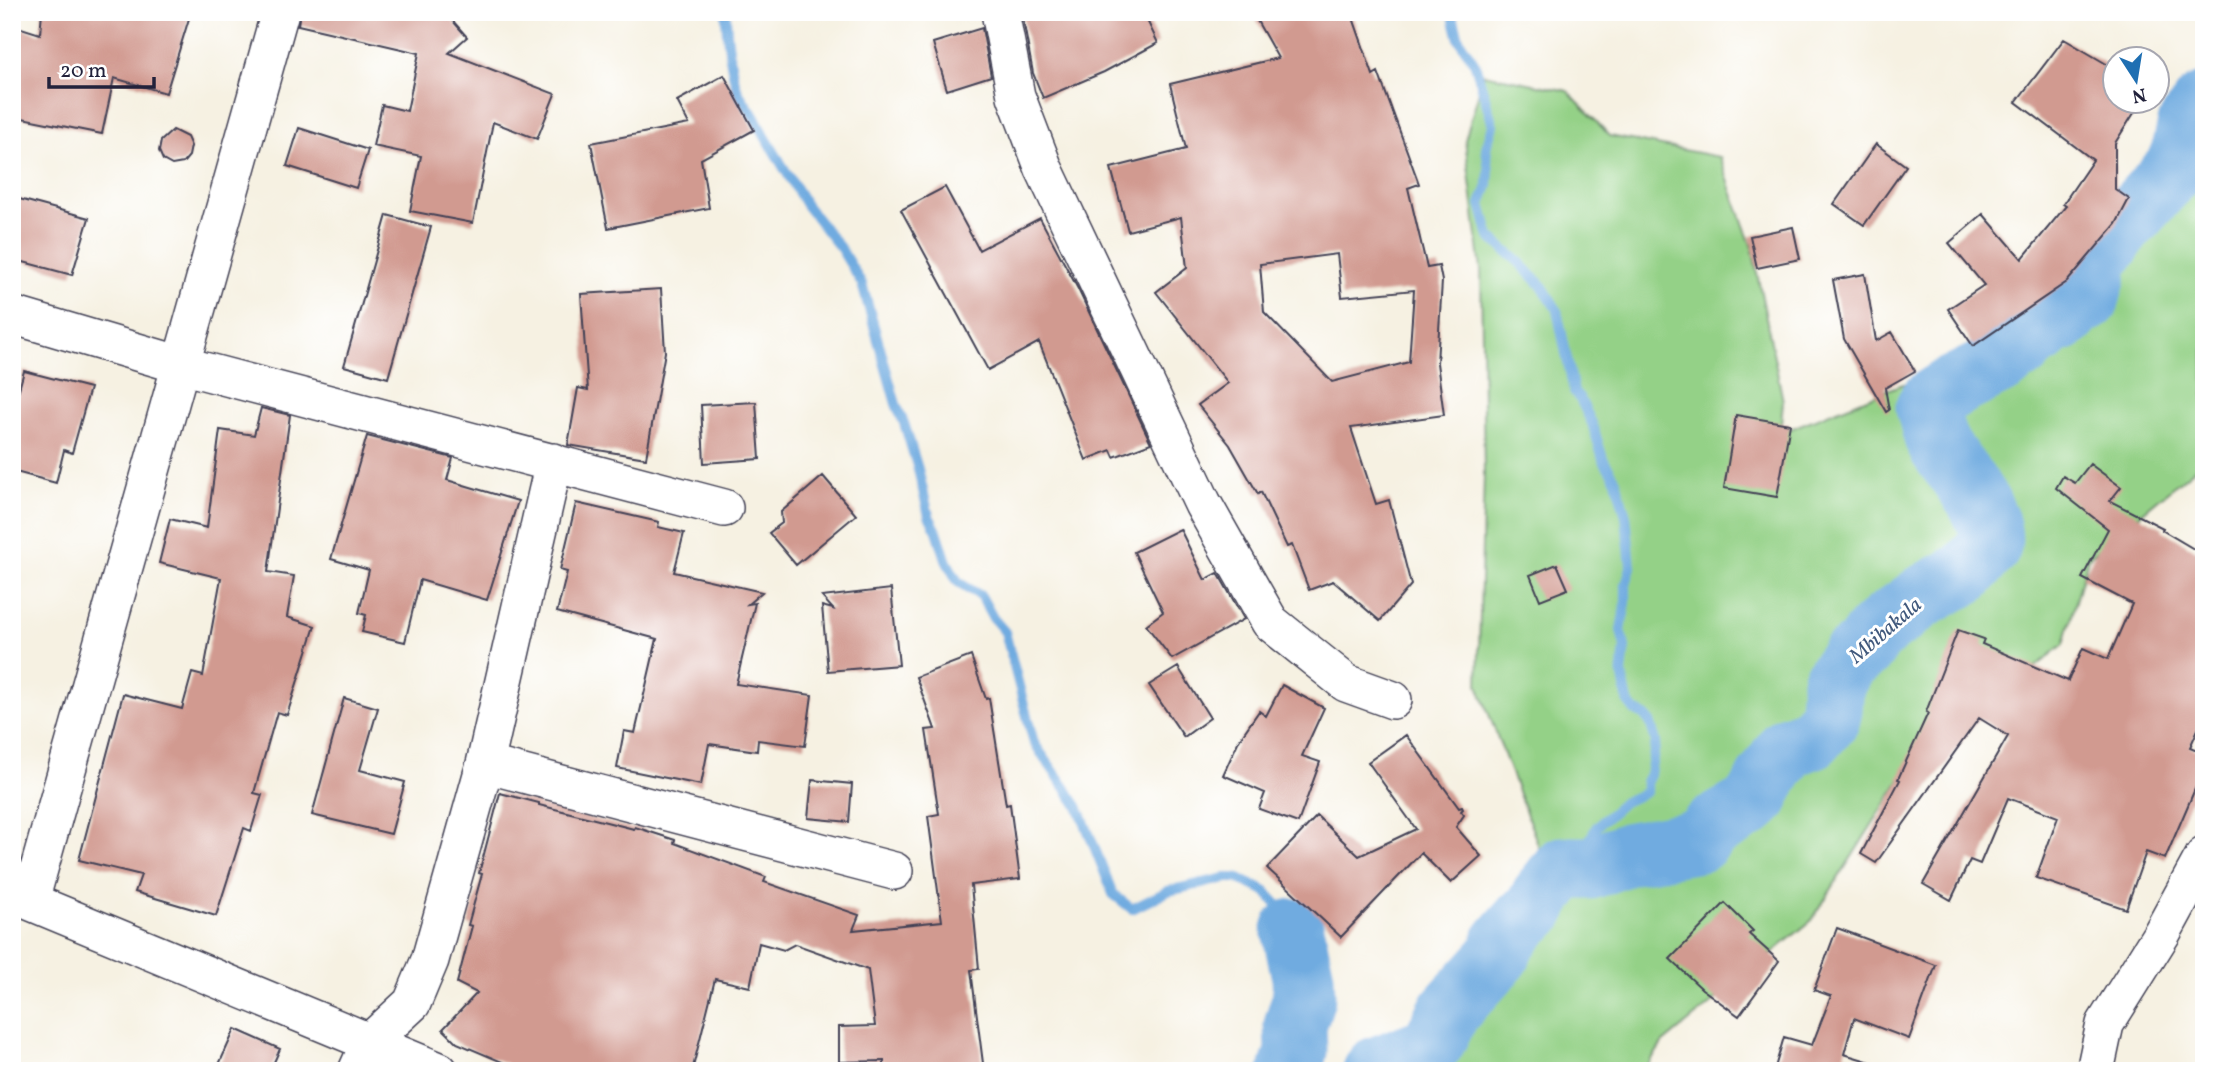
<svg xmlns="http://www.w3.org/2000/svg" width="2216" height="1083" viewBox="0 0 2216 1083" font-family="Vollkorn,serif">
	<rect width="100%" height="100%" fill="#fff"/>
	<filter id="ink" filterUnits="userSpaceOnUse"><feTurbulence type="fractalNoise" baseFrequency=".0143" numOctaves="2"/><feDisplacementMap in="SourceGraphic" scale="14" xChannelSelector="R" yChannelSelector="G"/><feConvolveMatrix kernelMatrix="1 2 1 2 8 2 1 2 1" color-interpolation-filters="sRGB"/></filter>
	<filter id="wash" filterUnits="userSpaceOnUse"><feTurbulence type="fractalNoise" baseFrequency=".00686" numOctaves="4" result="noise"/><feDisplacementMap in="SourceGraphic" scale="28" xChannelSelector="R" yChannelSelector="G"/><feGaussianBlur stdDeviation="1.57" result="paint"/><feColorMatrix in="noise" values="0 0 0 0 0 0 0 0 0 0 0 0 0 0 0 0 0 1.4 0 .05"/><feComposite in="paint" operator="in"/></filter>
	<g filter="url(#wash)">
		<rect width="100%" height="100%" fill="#f6f1e2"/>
		<!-- green -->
		<path fill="#94d187" stroke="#5b7a61" stroke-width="2" d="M1484,74L1568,91L1610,136L1720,157L1752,248L1783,401L1780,433L1897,386L2100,324L2121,213L2204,143V461L2088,558L2064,644L1904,774L1812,920L1662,1044L1644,1071H1361L1368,1054L1468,985L1540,850L1478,685L1484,475L1481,270L1465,140Z"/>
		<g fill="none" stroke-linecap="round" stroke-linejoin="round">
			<!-- stream -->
			<path stroke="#6fabe0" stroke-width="10" d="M726,12C726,32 731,78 740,95C747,106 755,115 760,128L806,205L841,249L862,284L896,404L904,423L918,469L929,516L937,531L947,562L958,582L981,596L993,618L1005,632L1034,743L1078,806L1113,894L1132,909L1168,891L1226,878H1237L1265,891L1282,909L1293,930
				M1452,12L1459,39L1475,64L1493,125L1486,148L1489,170L1488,186L1481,204L1490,237L1519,262L1543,287L1557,310L1574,392L1579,397L1592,423L1603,459L1616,480L1626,516L1631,567L1626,584V602L1621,630L1625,647L1622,673L1628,702L1635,711L1644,715L1650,722L1656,741L1650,774L1646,782V792L1624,802L1597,826L1576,866"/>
			<!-- river -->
			<path stroke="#6fabe0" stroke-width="63" d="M1290,1071L1296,1051L1295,1025L1304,997L1303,977L1293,930
				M1374,1071L1376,1068L1425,1049L1434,1041L1450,1010L1499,956L1503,943L1524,919L1535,910L1542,896L1563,868H1590L1631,853L1699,841L1711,828L1748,807L1758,798L1768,777L1788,747L1812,738L1829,718L1831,710L1833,682L1849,660L1864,649L1872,637L1886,624L1924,596L1966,573L1990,546C1997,516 1957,473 1941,449L1935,437L1927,407L1931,401L1951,388L2005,361L2014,352L2022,349L2031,339L2041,334L2044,327L2066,318L2078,305L2088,300L2096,271L2095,265L2120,229L2175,169L2183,150L2189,124L2204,104"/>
		</g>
		<g id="blocks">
			<!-- building -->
			<path fill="#d19a90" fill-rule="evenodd" d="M42,12H191L166,93L114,78L102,134L12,116V25L40,34Z
				M300,12H445L467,37L449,53L555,94L537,139L493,122L473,223L410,211L421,156L373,146L382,105L407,111L419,53L298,25Z
				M1032,12H1143L1158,43L1104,72L1043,98L1033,73L1022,14Z
				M1252,12H1351L1373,75L1378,72L1419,184L1408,188L1427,268L1439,266L1442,281L1437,363L1444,415L1351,428L1376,504L1389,500L1411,585L1380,621L1333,581L1309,590L1292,545L1287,547L1261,492L1258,494L1230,445L1198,405L1228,383L1156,292L1187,268L1181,217L1128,231L1111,168L1186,149L1170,84L1278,58ZM1337,254L1342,297L1414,290L1409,362L1332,382L1264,312L1260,264Z
				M982,28L991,76L947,90L933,43Z
				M2064,39L2115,69V102H2141L2115,143V189L2129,199L2116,224L2067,282L1973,346L1948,309L1984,285L1949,243L1983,214L2022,259L2066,206L2063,204L2093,160L2016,102Z
				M724,75L754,130L701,159L709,208L608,228L591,143L689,124L677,101Z
				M299,128L368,150L356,188L287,166Z
				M173,130L187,137L191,146L189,156L183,163L172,165L163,160L159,151L161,141Z
				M1876,144L1906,166L1864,225L1834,204Z
				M945,187L979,250L1040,218L1078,289L1151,443L1114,457L1111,450L1086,460L1039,342L988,370L901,210Z
				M12,197L89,218L72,275L12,259Z
				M387,215L431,227L388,378L344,366Z
				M1793,227L1800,259L1757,268L1750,236Z
				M1865,274L1876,341L1892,332L1915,371L1885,388L1889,410L1886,412L1844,339L1833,280Z
				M661,289L665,352L646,458L568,445L578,388L588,390L581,294Z
				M24,371L90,388L72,453L64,450L56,483L12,471V415Z
				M756,402L760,459L704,463L701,405Z
				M261,408L290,415L268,572L294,576L287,617L315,626L287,715L277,712L254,793L262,795L251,831L244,828L216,916L135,892L141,875L79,860L123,694L182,709L192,673L203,676L221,578L159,563L170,519L207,528L220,430L254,435Z
				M1736,415L1790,424L1777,497L1724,488Z
				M367,436L453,458L447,480L518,501L487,600L420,580L405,642L362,632L366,615L359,613L369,570L331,559Z
				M2090,464L2121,487L2110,501L2163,528L2162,530L2204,555V716L2190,747L2204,753V768L2165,859L2146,852L2126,909L2036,878L2058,817L2008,798L1980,864L1970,860L1951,900L1923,884L2008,736L1979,718L1876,863L1861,854L1900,780L1898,779L1928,713L1926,712L1958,630L1984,639L1982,644L2068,681L2083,648L2108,659L2132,604L2082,578L2108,529L2056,488L2063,476L2075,483Z
				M823,476L856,515L796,565L769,533L782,523L781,512Z
				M576,503L659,522L658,527L684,533L674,572L762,592L748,604L755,603L736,684L812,695L805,746L758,740L757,751L709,744L701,785L617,768L624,731L635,733L657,639L557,612L567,572L560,570Z
				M1180,529L1205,580L1218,573L1244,619L1172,659L1146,625L1163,612L1134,552Z
				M1557,564L1568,589L1540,600L1530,575Z
				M891,589L899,665L828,671L822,606L833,609L822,597Z
				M971,656L986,699L989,698L1006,805L1010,804L1020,879L971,885L979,969L971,970L984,1071H884V1061L839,1062V1027L875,1026L868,970L795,944L784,950L759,943L750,987L715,979L692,1071H505L507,1064L457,1043L443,1029L477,993L457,983L472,926L468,925L482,874L479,873L500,793L539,803V805L634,829L635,827L675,840L674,843L766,877L764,882L859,915L853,930L942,921L928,816L939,814L926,730L935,729L916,677Z
				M1178,667L1210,718L1184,737L1149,685Z
				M1282,685L1324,708L1302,756L1320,762L1298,823L1259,809L1265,793L1223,775L1239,740L1259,711L1266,716Z
				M344,698L378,708L360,770L405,782L391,834L312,815Z
				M1406,735L1459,808L1462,807L1463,809L1461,811L1464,815L1456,827L1481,856L1451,883L1421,853L1341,937L1267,868L1317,816L1359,856L1416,829L1368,762Z
				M812,780L852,784L849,822L808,818Z
				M1725,903L1753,931L1749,934L1779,961L1739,1016L1702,989L1670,959Z
				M1837,928L1936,965L1909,1039L1854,1018L1844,1054L1874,1063L1873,1071H1774L1784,1037L1812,1045L1831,996L1814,990Z
				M235,1029L280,1049L270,1071H216Z"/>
		</g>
	</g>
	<g filter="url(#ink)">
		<use href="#blocks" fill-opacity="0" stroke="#424154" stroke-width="2"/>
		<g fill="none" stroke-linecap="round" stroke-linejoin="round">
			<defs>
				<path id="minor" d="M1000,12L1016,96L1044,169L1203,504L1270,622L1346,683L1393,700
					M12,315L181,365L724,508
					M485,764L894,871
					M12,894L439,1071
					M30,901L280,12
					M357,1071L370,1042L412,1003L430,960L485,764L554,462
					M2095,1071L2105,1024L2162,933L2204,856"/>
			</defs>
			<!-- minor casing -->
			<use href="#minor" stroke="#424154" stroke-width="40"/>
			<!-- minor -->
			<use href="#minor" stroke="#fff" stroke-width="37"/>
		</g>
	</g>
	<g text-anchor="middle" stroke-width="6" stroke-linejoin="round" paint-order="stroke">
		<!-- water labels -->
		<g font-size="21" font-style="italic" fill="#41597d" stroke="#fff">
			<text transform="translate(1885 630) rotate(-41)" y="7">Mbibakala</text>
		</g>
	</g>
	<!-- margin -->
	<rect width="2216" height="1083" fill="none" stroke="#fff" stroke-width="42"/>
	<!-- north arrow -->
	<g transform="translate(2136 80) rotate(168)"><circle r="33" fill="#ffffff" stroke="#a7a7b1" stroke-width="2"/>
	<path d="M0-5L12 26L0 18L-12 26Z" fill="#1f6fb2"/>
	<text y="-10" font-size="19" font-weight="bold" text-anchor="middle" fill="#22223b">N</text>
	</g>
	<!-- scale -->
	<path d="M49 77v10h105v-10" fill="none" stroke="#22223b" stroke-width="3.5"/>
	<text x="60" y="77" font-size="21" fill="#22223b" stroke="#ffffff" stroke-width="5" paint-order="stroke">20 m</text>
</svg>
